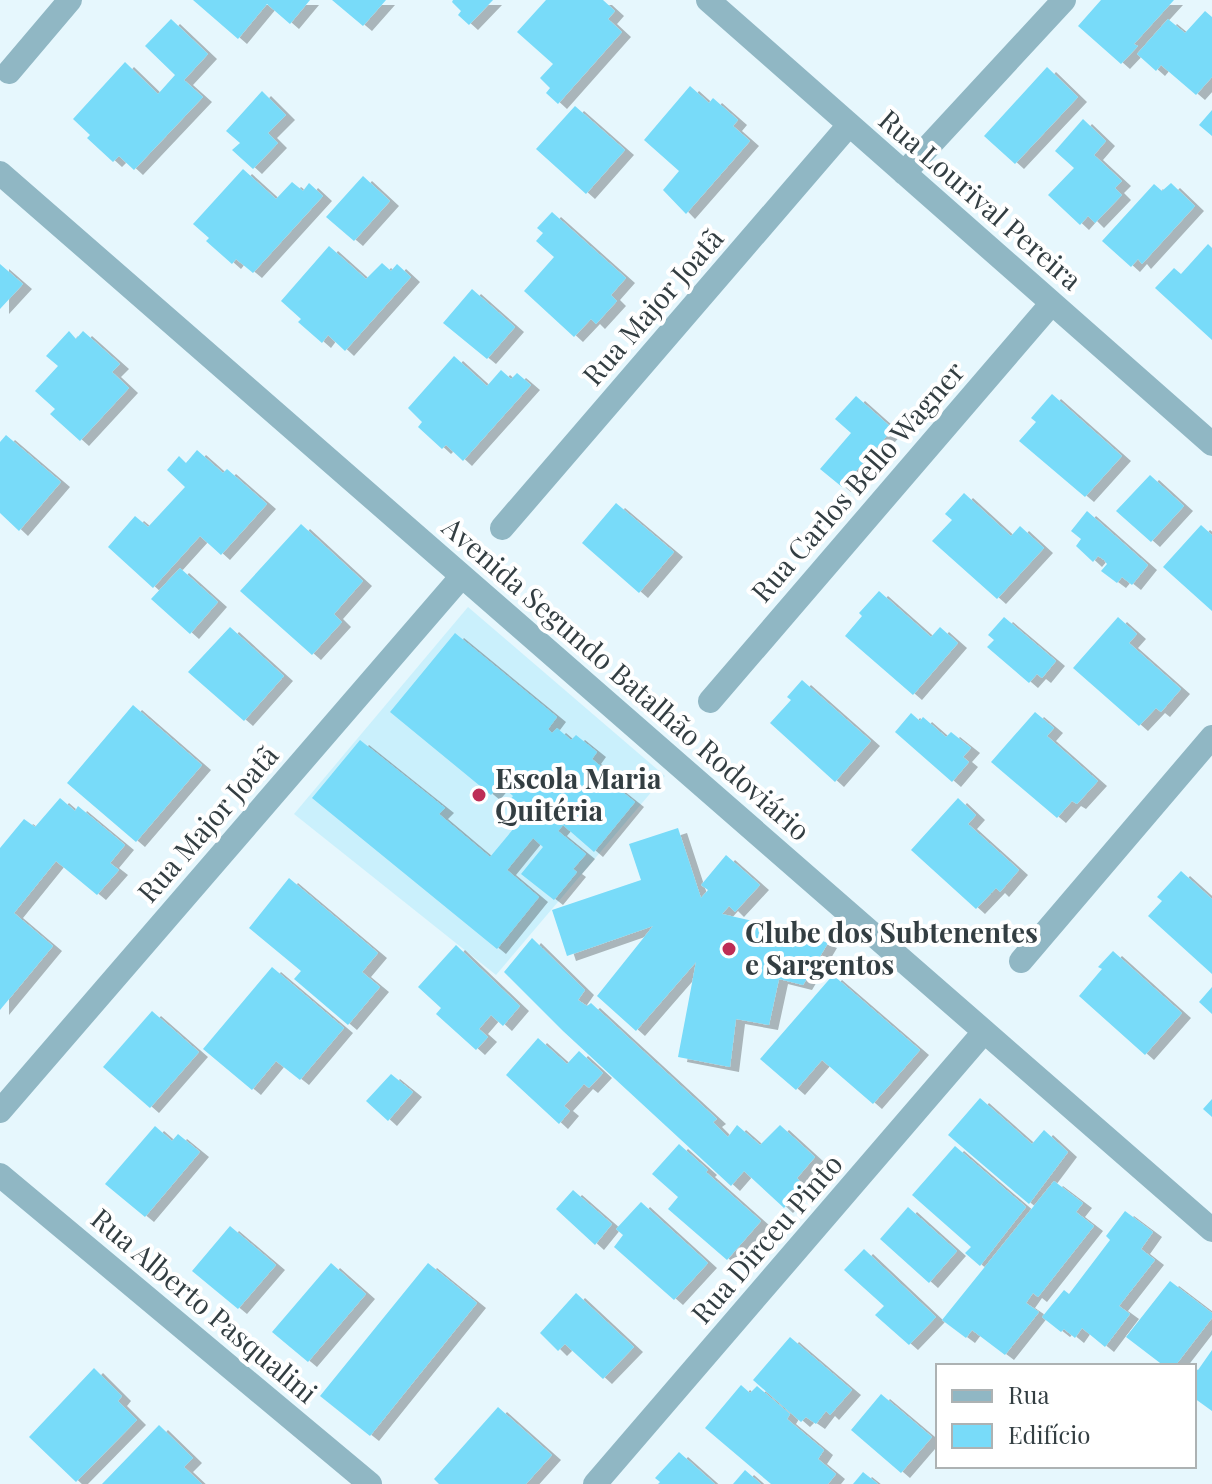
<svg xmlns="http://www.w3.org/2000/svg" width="1212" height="1484" viewBox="0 0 1212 1484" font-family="'Playfair Display',serif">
	<defs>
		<filter id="shadow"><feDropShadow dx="9" dy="5" stdDeviation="0" flood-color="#0004"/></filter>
	</defs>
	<rect width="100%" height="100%" fill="#e6f7fd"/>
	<!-- built -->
	<path fill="#caf0fc" d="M468,607L665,776L496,975L294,814Z"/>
	<!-- building -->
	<path fill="#78dbf9" filter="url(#shadow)" d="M193,0H310L290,24L267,4L238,39Z
		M332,0H386L363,26Z
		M453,0H493L469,25L458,15L461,11L452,2Z
		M546,0H603L615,11L608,19L622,32L558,104L546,93L550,88L540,78L553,64L517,32Z
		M1101,0H1174L1134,44L1138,46L1121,64L1078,26Z
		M1205,11L1212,17V77L1196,95L1161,65L1156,71L1137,54L1168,19L1185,33Z
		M171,19L208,54L184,80L203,97L134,170L119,156L113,162L87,138L90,135L73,119L125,62L158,94L175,75L145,46Z
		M1047,67L1078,97L1015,164L984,136Z
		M690,86L709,103L713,98L738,120L733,126L750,141L686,214L663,190L679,171L644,140Z
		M262,91L286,115L268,133L278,143L253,169L232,150L240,143L226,131Z
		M575,106L625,150L586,194L536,149Z
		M1212,110V136L1199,125Z
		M1083,119L1106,141L1094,155L1122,181L1115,188L1122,195L1095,223L1088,216L1080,225L1048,195L1074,168L1055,151Z
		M243,169L276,199L292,182L303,191L309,183L323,196L253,273L236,259L232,264L206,241L209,238L193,224Z
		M363,176L390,201L354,241L326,217Z
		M1171,183L1195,206L1142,264L1138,259L1131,267L1102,241L1154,184L1162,191Z
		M552,212L626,278L611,295L617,301L596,324L591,319L574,337L524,291L554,257L536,241L543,233L537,228Z
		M1208,244L1212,248V340L1155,288L1174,268L1181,274Z
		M329,246L366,279L382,263L391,271L397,264L411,277L345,351L328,335L322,343L298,322L301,319L281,301Z
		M0,264L23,284L0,309Z
		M472,289L515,327L487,359L443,323Z
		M69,331L76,339L83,331L120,364L112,372L129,388L80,441L50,414L55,409L35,391L58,366L46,356Z
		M454,356L487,386L501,370L511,379L517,373L531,385L463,461L446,445L442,449L418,427L422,422L408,408Z
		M1052,394L1122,456L1085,497L1019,441L1036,422L1031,418Z
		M856,396L893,429L842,487L820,469L851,433L835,419Z
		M6,435L61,482L19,531L0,513V442Z
		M197,450L223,473L227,469L267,504L221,555L200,536L153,588L108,547L135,516L148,527L185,487L167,470L179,456L186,463Z
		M1150,475L1184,506L1151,542L1116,511Z
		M964,493L1011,536L1020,526L1044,548L997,599L932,541L952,520L945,514Z
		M616,503L674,552L639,593L582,543Z
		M1087,511L1148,565L1132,585L1122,577L1117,583L1101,571L1107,564L1104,560L1098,556L1093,562L1076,546L1081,539L1071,531Z
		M301,524L363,581L334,614L342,622L312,655L240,591Z
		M1201,525L1212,535V611L1163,567Z
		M180,568L218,602L190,634L151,599Z
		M879,591L931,637L940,627L958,643L913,695L845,636L862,616L859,613Z
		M1004,617L1056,661L1042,678L1037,674L1029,683L987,647L994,640L988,635Z
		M1118,617L1137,634L1129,643L1181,689L1161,712L1156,708L1139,726L1073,668Z
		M230,627L284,676L244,721L188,672Z
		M455,633L557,717L548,729L552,733L557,728L571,740L576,735L597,752L592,759L609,773L605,778L635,802L594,852L563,825L558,831L586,854L573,869L577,872L554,900L521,874L543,847L533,838L507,870L539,897L497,949L312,798L360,740L445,808L439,814L490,857L524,816L508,803L513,796L500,784L491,795L390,712Z
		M802,680L871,741L835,782L770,723L791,700L787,697Z
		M133,705L202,765L136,842L67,783Z
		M1035,712L1054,728L1047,736L1098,781L1077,804L1072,801L1057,818L991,762Z
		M911,713L920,721L923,717L946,737L951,732L971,748L963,757L969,762L952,782L895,732Z
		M60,798L75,811L78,806L125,845L110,863L119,870L97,895L56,861L14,913L53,946L0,1010V848L24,819L35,827Z
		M958,798L976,815L968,824L1019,870L1000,892L996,888L976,909L911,850Z
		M678,828L701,898L708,890L701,885L726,855L760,885L735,912L729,906L722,914L789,929L828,943L803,985L779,979L769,1025L736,1019L730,1067L678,1057L696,962L636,1031L597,996L653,926L567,956L552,910L641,880L629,844Z
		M1181,871L1212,899V974L1148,916L1162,901L1157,897Z
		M289,878L378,953L362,972L380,987L348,1025L294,979L301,971L249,928Z
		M532,938L585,990L578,1000L587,1006L591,1003L717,1119L713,1122L728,1137L737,1125L760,1145L780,1125L815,1157L797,1178L804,1186L784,1208L744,1171L731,1186L563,1031L504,972Z
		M456,945L520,1006L503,1026L491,1015L479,1029L488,1037L476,1050L436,1014L441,1008L418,987Z
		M1113,951L1182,1013L1145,1055L1079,996L1102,969L1098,967Z
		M272,967L344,1028L300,1080L276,1061L252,1090L203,1049Z
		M833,975L920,1050L873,1104L822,1060L796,1090L760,1059Z
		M1212,987V1014L1199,1002Z
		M152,1011L199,1052L150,1108L103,1067Z
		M538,1038L567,1064L579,1051L603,1073L589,1088L584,1084L564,1106L570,1111L559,1124L506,1075Z
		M391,1074L413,1092L388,1121L366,1101Z
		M980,1098L1032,1144L1044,1130L1068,1152L1029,1204L948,1135Z
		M1212,1099V1117L1203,1109Z
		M155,1126L172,1141L178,1134L200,1152L145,1217L105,1184Z
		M679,1144L708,1170L706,1172L761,1221L727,1260L668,1209L678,1197L652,1174Z
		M955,1146L1026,1207L980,1266L965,1253L971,1247L912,1195Z
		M1054,1181L1083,1203L1076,1212L1094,1226L1038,1297L1033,1293L1026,1303L1039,1312L1005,1355L972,1330L966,1338L942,1320Z
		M573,1190L612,1224L595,1245L556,1209Z
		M641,1202L708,1263L674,1300L614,1247L623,1235L616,1229Z
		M908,1207L957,1251L929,1283L880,1239Z
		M1125,1211L1153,1232L1141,1249L1155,1260L1119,1306L1130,1314L1105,1347L1082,1328L1075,1338L1064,1329L1061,1332L1042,1317L1064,1290L1069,1294L1110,1240L1106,1236Z
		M230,1226L276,1265L238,1309L192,1271Z
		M864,1249L936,1317L909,1345L875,1315L884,1306L844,1270Z
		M331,1263L366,1294L308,1362L272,1332Z
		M428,1263L477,1303L370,1436L320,1396Z
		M1170,1281L1212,1313V1318L1175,1366H1164L1126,1337Z
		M576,1293L634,1347L603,1379L565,1344L558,1351L540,1333Z
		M790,1337L852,1390L830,1415L826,1411L816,1424L806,1417L801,1422L753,1380Z
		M1212,1350V1411L1194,1398V1368L1198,1370Z
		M94,1368L122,1396L118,1401L137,1420L76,1482L29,1437Z
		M741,1385L750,1393L757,1386L790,1414L787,1419L824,1450L818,1459L836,1474L828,1484H771L705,1428Z
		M881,1394L932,1437L901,1473L851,1430Z
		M498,1407L552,1455L526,1484H439L434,1479Z
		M159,1425L193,1458L184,1467L202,1484H102Z
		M679,1452L715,1484H658L660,1482L655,1478Z
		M745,1470L761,1484H733Z
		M863,1472L878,1484H853Z"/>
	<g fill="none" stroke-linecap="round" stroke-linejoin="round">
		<!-- minor -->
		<path stroke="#90b7c4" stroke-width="24" d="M708,0L1212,444
			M9,72L70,0
			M0,173L1212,1230
			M904,173L1064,0
			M502,528L849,125
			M710,701L1052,303
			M1021,961L1212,737
			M0,1111L462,576
			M0,1175L370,1484
			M595,1484L984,1032"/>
	</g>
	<!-- markers -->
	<g fill="#bd2d56" stroke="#fff" stroke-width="3">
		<circle cx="479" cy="795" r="8"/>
		<circle cx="729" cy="949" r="8"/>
	</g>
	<g text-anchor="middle" stroke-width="8" stroke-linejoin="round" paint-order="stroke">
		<!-- street labels -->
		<g font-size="28" fill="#333e42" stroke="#fff">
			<text transform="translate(980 200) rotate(41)" y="10">Rua Lourival Pereira</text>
			<text transform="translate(653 307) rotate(-49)" y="10">Rua Major Joatã</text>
			<text transform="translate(858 482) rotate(-49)" y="10">Rua Carlos Bello Wagner</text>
			<text transform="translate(626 679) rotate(41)" y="10">Avenida Segundo Batalhão Rodoviário</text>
			<text transform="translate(208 824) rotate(-49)" y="10">Rua Major Joatã</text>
			<text transform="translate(767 1239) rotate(-49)" y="10">Rua Dirceu Pinto</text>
			<text transform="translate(204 1306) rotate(40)" y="10">Rua Alberto Pasqualini</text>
		</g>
		<!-- poi labels -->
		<g font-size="28" font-weight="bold" fill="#333e42" stroke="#fff" text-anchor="start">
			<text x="495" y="789">Escola Maria<tspan x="495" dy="32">Quitéria</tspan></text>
			<text x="745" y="943">Clube dos Subtenentes<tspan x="745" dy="32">e Sargentos</tspan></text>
		</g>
	</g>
	<!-- legend -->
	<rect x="936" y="1364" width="260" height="104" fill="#ffffff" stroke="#adb2b3" stroke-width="2"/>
	<rect x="952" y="1390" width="40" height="12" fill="#90b7c4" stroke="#adb2b3" stroke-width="2"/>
	<text x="1008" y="1404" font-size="24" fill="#333e42">Rua</text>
	<rect x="952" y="1424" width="40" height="24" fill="#78dbf9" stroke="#adb2b3" stroke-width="2"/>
	<text x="1008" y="1444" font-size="24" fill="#333e42">Edifício</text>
</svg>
